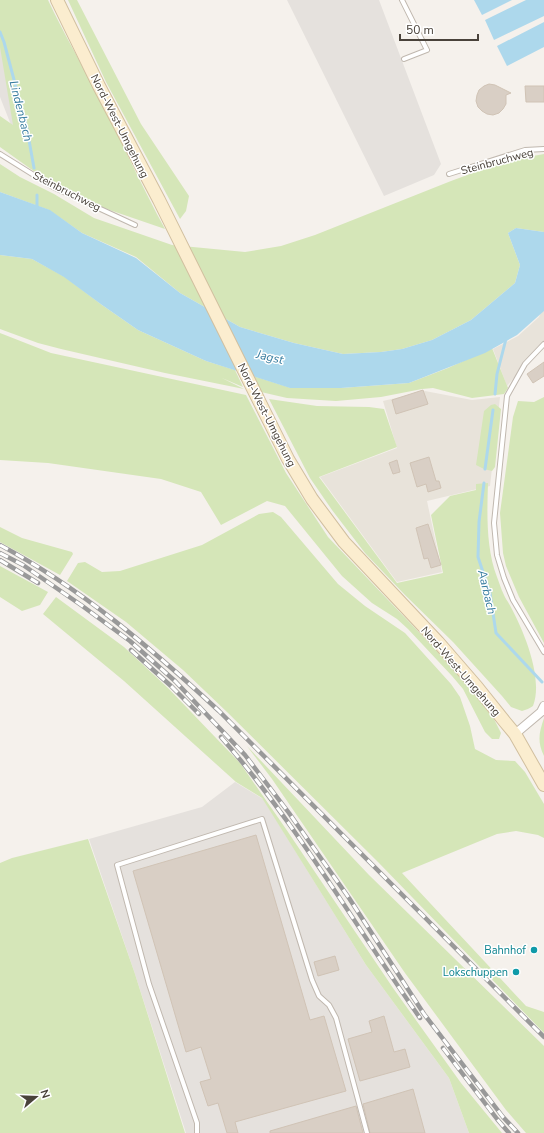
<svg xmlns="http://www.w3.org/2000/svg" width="544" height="1133" viewBox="0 0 544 1133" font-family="'Nunito Sans',sans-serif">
	<rect width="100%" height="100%" fill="#f5f1ec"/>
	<!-- residential -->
	<path fill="#e8e3da" d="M544,305V343L507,386L493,349L518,336L539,317Z
		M425,391L472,400L500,397L490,486L427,501L442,572L397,582L320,477L397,448L383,401Z"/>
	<!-- industrial -->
	<path fill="#e5e1dd" d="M287,0H379L441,164L434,175L384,196Z
		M0,37L26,129L13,130L0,97Z
		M235,782L263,799L366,965L449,1078L469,1133H186L135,974L89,839L202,807Z"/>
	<!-- green -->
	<path fill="#d5e6b8" d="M0,0H48C63,32 81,63 98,95C121,140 141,185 165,229L95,205L35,172L0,147V116L13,125L0,47Z
		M68,0H77L141,124L189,196L186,211L180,219L106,82Z
		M544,154V232L516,228L508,233L520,265L515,283L471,320L432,340L402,349L381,352L343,354L294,343L240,327L180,293L136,257L82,233L49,210L0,192V164L20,177L54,194L94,218L172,245L245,252L281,246L315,235L451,181L505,161Z
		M0,255L32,259L65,277L102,305L138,330L206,361L235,370L243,387L222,378L244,389L165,373L61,349L38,343L0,329Z
		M0,333L51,353L246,395L286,473L328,537L455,670L493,717L501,733L499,739H492L485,732L463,689L452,676L408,629L397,619L372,603L342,576L285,506L267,501L221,525L201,492L161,479L48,463L0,460Z
		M492,348L508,388L504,394L472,398L433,388L422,389L381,397L336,401L287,398L261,392L253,376L291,388H341L409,383L448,368Z
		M544,397V643L519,597L506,566L503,553L500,513L513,417L518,401L534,402Z
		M269,399L317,406L369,407L384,409L397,447L319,477L397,583L443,573L431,515L450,496L476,490V484L488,483C487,514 486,548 497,577C500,585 503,595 508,602C523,628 544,678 533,706C530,708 526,710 522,711L511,707L502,696L453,642L405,595L365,553L332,510L310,478Z
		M495,404L501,409L495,467L492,471L484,469L476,465L484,411L491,405Z
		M273,512L281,517L338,584L365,606L405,633L451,684L460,697L470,726L475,749L496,760L515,761L525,772L544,804V838L538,835L516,831L497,834L402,873L526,1006L544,1012V1033L378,862L227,712L183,670L126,622L67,581L78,563L85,562L102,572L120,571L202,545L259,514Z
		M0,527L22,538L72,552L73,554L60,575L0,542Z
		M0,566L48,592L40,605L22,611L0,597Z
		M56,597L124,647L168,688L240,763L286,829L393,988L461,1083L502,1133H469L449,1078L366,965L262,798L236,782L124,681L43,614Z
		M544,718V756C537,741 539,733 544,718Z
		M247,746L369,875L544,1046V1133H526L506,1110L405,973L272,779Z
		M88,839L135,974L185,1133H0V863L12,858Z"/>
	<!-- water -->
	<path fill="#add8ec" d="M474,0H512L482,15Z
		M526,0H544V16L494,40L485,20Z
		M544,22V47L507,66L497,46Z
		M0,192L50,210L82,233L136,258L180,293L240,327L294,343L343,354L381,352L402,349L432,340L471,320L515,283L520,265L508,233L516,228L544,232V311L517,335L485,353L409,383L341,388H290L206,361L138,330L102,305L64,277L32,259L0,255Z"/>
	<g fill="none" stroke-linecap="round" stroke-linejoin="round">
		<!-- stream -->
		<path stroke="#add8ec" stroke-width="3" d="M0,32L4,42L27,129L34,168
			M37,195V209
			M495,394L497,374L506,339
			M485,469L493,410
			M484,483L479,522L478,557L490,593L496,633L542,682"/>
	</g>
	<!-- building -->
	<path fill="#d9cfc5" stroke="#d0c3b5" d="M489,84L495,85L511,93L506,95V104L503,109L499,113L493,115L487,114L482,111L478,107L476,101L477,95L479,90L484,86Z
		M525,86H544V102H526Z
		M544,362V376L533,383L527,374Z
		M423,390L428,404L396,414L392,400Z
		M429,457L436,481H439L441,488L428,492L426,484L417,487L410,463Z
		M397,460L400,472L393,474L389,463Z
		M428,524L441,565L431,568L428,558L424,559L416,528Z
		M256,835L310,1020L324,1016L346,1091L235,1122L238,1133H227L218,1103L208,1106L200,1082L211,1079L201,1047L186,1052L133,871Z
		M335,956L339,970L318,976L314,962Z
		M384,1016L394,1052L405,1049L410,1067L360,1081L348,1039L372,1032L369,1021Z
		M413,1089L425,1133H370L363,1104Z
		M356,1106L363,1133H270V1131Z"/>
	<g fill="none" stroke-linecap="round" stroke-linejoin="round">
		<defs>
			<path id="lane" d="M402,0L427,50L404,59
				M0,154L53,187L135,225
				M449,174L525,150L544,149
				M544,344L525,364L507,396L494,523L497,555L504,578L513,600L544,652
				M197,1133V1123L149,984L117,865L262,819L312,980L319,996L329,1005L336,1018L367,1133"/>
			<path id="street" d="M515,734L541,712L544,706"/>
			<path id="secondary" d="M57,0L99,86L159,200L288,459L312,499L344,542L438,642L477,687L505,722L515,734L544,785"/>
		</defs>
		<!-- lane casing -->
		<use href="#lane" stroke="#c0b8af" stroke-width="6"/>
		<!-- street casing -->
		<use href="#street" stroke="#c0b8af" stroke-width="10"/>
		<!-- secondary casing -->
		<use href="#secondary" stroke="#d1bf9f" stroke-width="14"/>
		<!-- lane -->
		<use href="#lane" stroke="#fff" stroke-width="4"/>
		<!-- street -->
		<use href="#street" stroke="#fff" stroke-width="8"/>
		<!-- secondary -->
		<use href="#secondary" stroke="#fbedcf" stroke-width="12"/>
		<defs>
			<path id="rail" d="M0,545C82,589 151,648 219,711L544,1037
				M0,553L23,565L81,605L130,641L175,681L245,755L289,813L349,898L424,1014L503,1117L518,1133
				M0,560L38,583
				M131,650L171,686L199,714
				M221,737C297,824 354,924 420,1018
				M443,1048L497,1119L509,1133"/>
		</defs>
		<!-- rail casing -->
		<use href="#rail" stroke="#999" stroke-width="4.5"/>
		<!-- rail -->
		<use href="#rail" stroke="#fff" stroke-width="3" stroke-dasharray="9" stroke-linecap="butt"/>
	</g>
	<!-- markers -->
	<g fill="#0f9aa8" stroke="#fff" stroke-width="1.5">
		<circle cx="534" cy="950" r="4"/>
		<circle cx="516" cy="972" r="4"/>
	</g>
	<g text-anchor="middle" stroke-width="3" stroke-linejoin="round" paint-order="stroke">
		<!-- street labels -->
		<g font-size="11" fill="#49423a" stroke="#fff">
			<text transform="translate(120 126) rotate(63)" y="4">Nord-West-Umgehung</text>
			<text transform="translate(497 161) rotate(-15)" y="4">Steinbruchweg</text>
			<text transform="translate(67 191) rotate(27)" y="4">Steinbruchweg</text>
			<text transform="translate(267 415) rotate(63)" y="4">Nord-West-Umgehung</text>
			<text transform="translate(461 671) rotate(49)" y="4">Nord-West-Umgehung</text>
		</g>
		<!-- culture labels -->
		<g font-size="11" fill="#0d838f" stroke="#fff" text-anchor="end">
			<text x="526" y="954">Bahnhof</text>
			<text x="508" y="976">Lokschuppen</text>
		</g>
		<!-- water labels -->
		<g font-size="12" font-style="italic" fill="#357b9e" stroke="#fff">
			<text transform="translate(21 111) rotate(76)" y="4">Lindenbach</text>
			<text transform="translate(270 357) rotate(13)" y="4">Jagst</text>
			<text transform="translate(487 592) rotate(77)" y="4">Aarbach</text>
		</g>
	</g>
	<!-- north arrow -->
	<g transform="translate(36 1097) rotate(71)" stroke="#ffffff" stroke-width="3" paint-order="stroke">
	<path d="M0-3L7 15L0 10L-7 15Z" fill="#49423a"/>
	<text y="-6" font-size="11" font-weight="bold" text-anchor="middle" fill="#49423a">N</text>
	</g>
	<!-- scale -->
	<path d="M400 34v6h78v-6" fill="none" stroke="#49423a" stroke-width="2"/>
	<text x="406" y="34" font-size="12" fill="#49423a" stroke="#ffffff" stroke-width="3" paint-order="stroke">50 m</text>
</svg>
